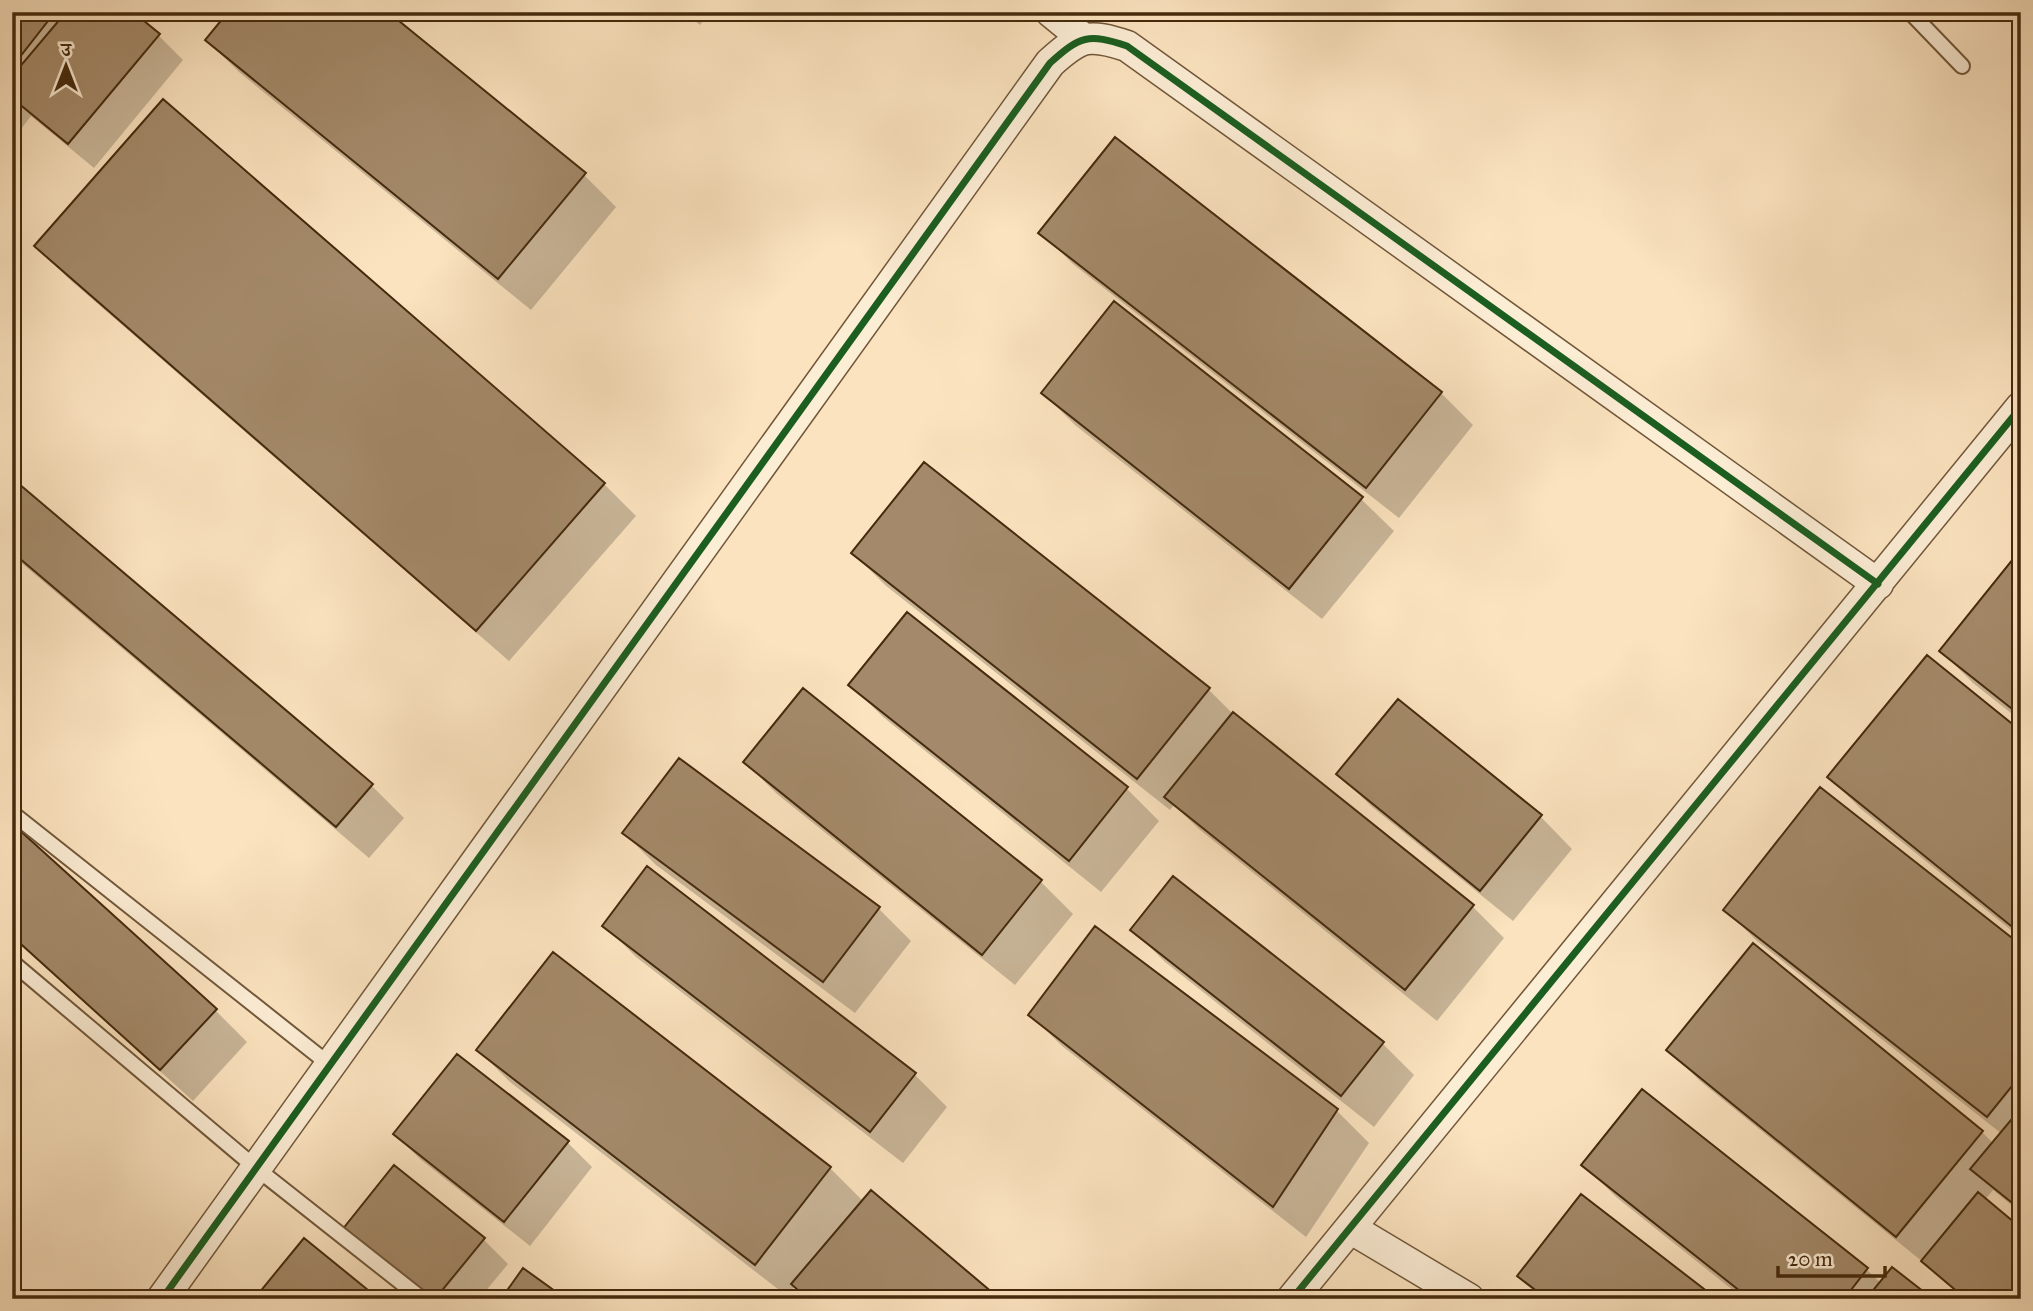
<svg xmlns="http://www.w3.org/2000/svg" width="2033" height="1311" viewBox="0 0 2033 1311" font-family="'IM FELL Great Primer','Noto Serif Devanagari',serif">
	<rect width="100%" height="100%" fill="#fbe3bf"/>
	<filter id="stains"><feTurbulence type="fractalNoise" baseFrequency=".00286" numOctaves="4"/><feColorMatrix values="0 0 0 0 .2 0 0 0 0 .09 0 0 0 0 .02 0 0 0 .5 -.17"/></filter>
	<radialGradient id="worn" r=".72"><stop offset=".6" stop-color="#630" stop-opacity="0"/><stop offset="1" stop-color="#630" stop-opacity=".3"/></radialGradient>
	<!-- shadow -->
	<path fill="#0003" d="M12,12H130L159,36L183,60L94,168L31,116L18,133L12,129Z
		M684,12H710L700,25Z
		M207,40L584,175L616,207L531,310L239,72Z
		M163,101L604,484L636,516L509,661L68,278L36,246Z
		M1041,232L1441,393L1473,425L1399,518L1073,264Z
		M1043,393L1361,499L1394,531L1322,619L1075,425Z
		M12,480L372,786L404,818L369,858L12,555Z
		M2021,552V721L1973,683L1941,651Z
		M853,553L1209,690L1233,714L1472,906L1504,938L1437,1021L1199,829L1174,805L1170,810L885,585Z
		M908,614L1127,789L1159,821L1101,892L883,717L851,685Z
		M803,690L1041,882L1073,914L1015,985L777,794L745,762Z
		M2021,733V938L1861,809L1829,777Z
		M1339,774L1540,816L1572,849L1513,921L1371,806Z
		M624,833L878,908L911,941L855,1013L656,865Z
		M12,834L215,1010L247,1042L193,1101L12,937Z
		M1725,909L2021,948V1213L1993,1190L1985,1200L2021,1299H1964L1929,1267L1700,1081L1668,1049L1753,946L1982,1132L1994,1144L2002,1134L1757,941Z
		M604,925L915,1075L947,1107L903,1163L636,957Z
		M1096,928L1337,1111L1369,1143L1306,1237L1062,1046L1030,1014Z
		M1133,930L1382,1043L1414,1075L1374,1127L1165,962Z
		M553,954L830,1168L863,1201L998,1299H807L795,1286L787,1296L510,1082L478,1050Z
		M458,1056L568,1143L592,1167L530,1246L420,1159L395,1134Z
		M1642,1092L1867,1270L1881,1283L1930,1299H1744L1616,1197L1584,1165Z
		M483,1239L508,1264L479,1299H425Z
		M1519,1275L1715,1299H1543Z"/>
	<!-- building -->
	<path fill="#a48a6a" stroke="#452a0d" stroke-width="2" d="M12,12H55L12,67Z
		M66,12H133L160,34L68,144L12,98V76Z
		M228,12H388L586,173L498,279L205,40Z
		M163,99L605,483L476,631L34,246Z
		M1115,137L1442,392L1366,488L1038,233Z
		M1114,301L1363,497L1289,589L1041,393Z
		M924,462L1210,688L1137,779L851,553Z
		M12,478L373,784L336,827L12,552Z
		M2021,549V716L1939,651Z
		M907,612L1128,787L1069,861L848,685Z
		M1927,655L2021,731V934L1827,777Z
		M803,688L1042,880L982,955L743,762Z
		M1398,699L1542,815L1480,891L1336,774Z
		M1233,712L1474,905L1405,990L1164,797Z
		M679,758L880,907L823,982L622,833Z
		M1820,787L2021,945V1075L1987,1117L1723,910Z
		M16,827L217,1009L160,1070L12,936V831Z
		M647,866L916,1073L870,1132L602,926Z
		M1173,876L1384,1042L1341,1096L1130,930Z
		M1095,926L1338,1109L1273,1207L1028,1015Z
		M1753,943L1983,1131L1896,1237L1666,1050Z
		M553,952L831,1167L755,1265L476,1050Z
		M457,1054L569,1141L504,1222L393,1134Z
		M1642,1089L1868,1268L1844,1299H1750L1581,1165Z
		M2021,1108V1210L1970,1169Z
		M394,1165L485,1238L435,1299H429L342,1230Z
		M871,1190L1000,1299H808L791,1284Z
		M1978,1192L2021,1228V1299H1966L1921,1261Z
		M1581,1194L1717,1299H1547L1517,1276Z
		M304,1238L379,1299H254Z
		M1892,1267L1933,1299H1866Z
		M523,1268L566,1299H501Z"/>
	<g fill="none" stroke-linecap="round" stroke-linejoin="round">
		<defs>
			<path id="service" d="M1910,12L1962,66
				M12,813L330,1065
				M12,962L256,1168L422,1299"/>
			<path id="minor" d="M1051,12L1084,39
				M1350,1228L1469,1299
				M162,1299L1050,63C1080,36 1088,33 1127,46L1878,584
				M1292,1299L2021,407"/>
		</defs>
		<!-- service casing -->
		<use href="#service" stroke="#72583a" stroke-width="18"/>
		<!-- minor casing -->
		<use href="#minor" stroke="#72583a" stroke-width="33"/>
		<!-- service -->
		<use href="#service" stroke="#fcedd5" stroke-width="14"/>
		<!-- minor -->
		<use href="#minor" stroke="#fcedd5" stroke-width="30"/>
		<defs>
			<path id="cycleway" d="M162,1299L1050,63C1080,36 1088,33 1127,46L1878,584
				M1292,1299L2021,407"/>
		</defs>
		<!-- cycleway casing -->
		<use href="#cycleway" stroke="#fcedd5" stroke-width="11"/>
		<!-- cycleway -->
		<use href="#cycleway" stroke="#1b5e20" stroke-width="7"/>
	</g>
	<!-- margin -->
	<rect width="2033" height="1311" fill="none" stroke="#fbe3bf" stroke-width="42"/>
	<rect x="14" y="14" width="2005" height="1283" fill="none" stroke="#452a0d" stroke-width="3.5"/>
	<rect x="21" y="21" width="1991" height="1269" fill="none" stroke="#452a0d" stroke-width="2"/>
	<!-- north arrow -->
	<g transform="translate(66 66)" stroke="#fcedd5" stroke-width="5" paint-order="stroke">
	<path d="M0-5L12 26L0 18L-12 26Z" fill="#452a0d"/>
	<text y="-10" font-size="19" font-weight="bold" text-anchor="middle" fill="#452a0d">उ</text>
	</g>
	<!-- scale -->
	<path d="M1778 1266v10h107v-10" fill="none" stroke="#452a0d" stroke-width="3.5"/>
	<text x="1788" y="1266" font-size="21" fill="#452a0d" stroke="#fcedd5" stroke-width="5" paint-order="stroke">20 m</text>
	<rect width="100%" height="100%" filter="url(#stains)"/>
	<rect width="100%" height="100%" fill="url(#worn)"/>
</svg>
